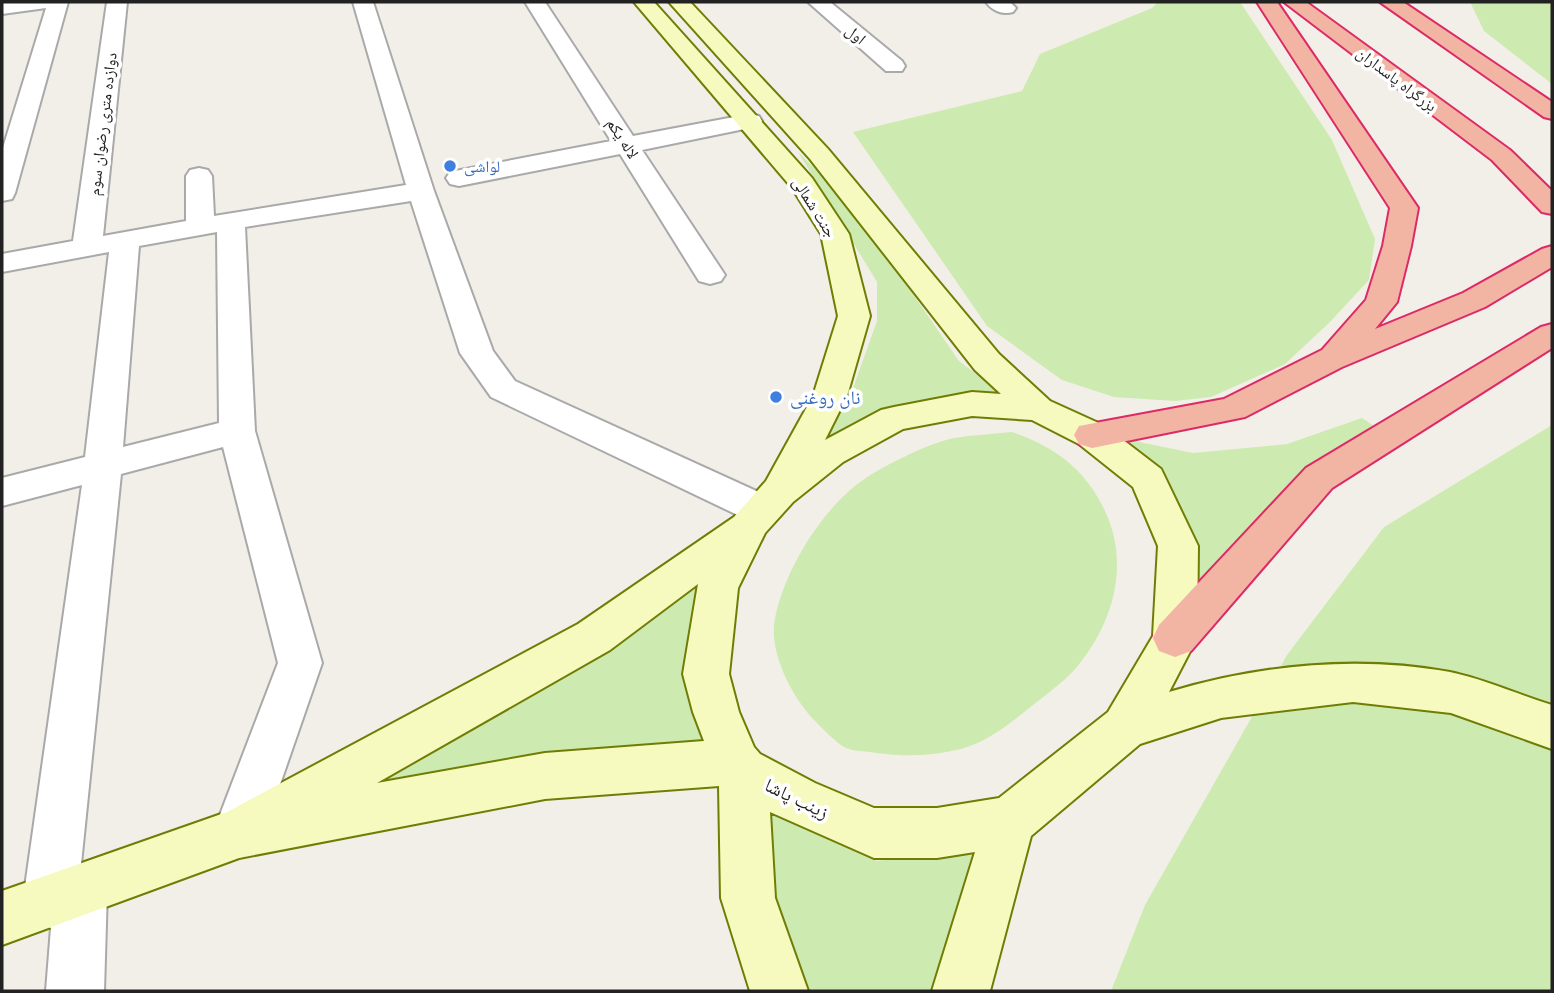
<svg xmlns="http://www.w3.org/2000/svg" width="1554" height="993" viewBox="0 0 1554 993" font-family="Lato,'Noto Naskh Arabic',sans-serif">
	<rect width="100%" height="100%" fill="#f2efe9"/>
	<!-- grass -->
	<path fill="#cdebb0" d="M1158,2H1240L1332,140L1375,239L1369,280L1330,322L1285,364L1211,397L1175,401L1114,397L1062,380L987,326L853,132L1022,91L1040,54L1152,8Z
		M1470,2H1552V84L1484,31Z
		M798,152L851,204L959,361L1004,395L884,411L820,441L852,391L877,321V282Z
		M1362,418L1383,432L1198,584L1191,527L1161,475L1110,436L1193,453L1287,444Z
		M1552,425V991H1111L1145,905L1287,655L1384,527Z
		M1012,432C1055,447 1085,468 1105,511C1129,562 1115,619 1080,663C1068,679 1048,693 1033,705C1012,722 988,742 961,749C933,756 906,757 877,753C868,751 855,752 846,748C836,743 822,728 814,720C793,698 771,656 774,625C781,575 821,509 863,480C883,466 931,442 954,438C973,435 993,434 1012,432Z
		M701,579L710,750L374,784Z
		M768,799L877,861L977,848L936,991H803L762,887Z"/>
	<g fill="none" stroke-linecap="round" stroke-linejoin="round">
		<defs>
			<path id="minor" d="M2,2H68L15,193L12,199L2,201V151L46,8L2,14Z
				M107,2H127L103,236L186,221V176L190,170L199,168L208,170L212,176L214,216L406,185L353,2H373L434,191L493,351L515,381L776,500L782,510L776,520L762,525L748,520L491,397L460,353L411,201L245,227L255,431L322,663L257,851L239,858L221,851L213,833L278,663L223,447L121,474L81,864L99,871L107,890L104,991H46L51,928L31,920L23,901L82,485L2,506V478L85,457L109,252L2,272V254L73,241ZM217,232L219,423L123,447L139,246Z
				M525,2H545L633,136L750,114L759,116L762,121L759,126L642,150L725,275L721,281L710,284L699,281L620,154L459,186L450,184L446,178L450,172L611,141Z
				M808,2H830L902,61L905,66L902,71H886Z
				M986,2H1010L1016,8L1013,12C1003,15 992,11 986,2Z"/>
			<path id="secondary" d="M634,2H654L812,178L849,234L870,316L847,396L825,440L881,410L894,407L972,392L1001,394L975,370L810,159L669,2H690L828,149L999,354L1050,401L1105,426L1161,469L1198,546L1197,638L1169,692C1258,665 1357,655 1450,672C1484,679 1519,695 1552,705V749L1451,713L1353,702L1221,718L1140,744L1031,836L990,991H932L975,852L937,858H874L770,812L775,898L808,991H750L721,898L719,786L545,799L239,858L2,945V891L227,812L578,624L734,517L766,481L813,396L838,316L821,234L792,188ZM972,416L1032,420L1079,444L1133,487L1158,546L1153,636L1108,712L999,798L937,808H874L815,783L760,754L754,747L739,712L729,674L738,588L765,533L793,502L843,462L903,429ZM698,584L683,674L693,712L704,741L545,753L377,783L610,650Z"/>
			<path id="trunk" d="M1257,2H1277L1418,208L1411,246L1397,302L1375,329L1463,293L1542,249L1552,246V267L1485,307L1342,367L1245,417L1092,448L1079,444L1074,435L1079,426L1224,399L1322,350L1366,300L1383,246L1390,208Z
				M1284,2H1306L1510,150L1552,191V214L1542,212L1492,160Z
				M1380,2H1403L1552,102V119L1544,117Z
				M1552,324V348L1332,488L1191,651L1175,657L1159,651L1153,638L1159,625L1306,468L1541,327Z"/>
		</defs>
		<!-- minor casing -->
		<use href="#minor" stroke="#a9a9a9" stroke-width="4"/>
		<!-- secondary casing -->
		<use href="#secondary" stroke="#707d05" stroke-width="4"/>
		<!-- trunk casing -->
		<use href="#trunk" stroke="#dc2a67" stroke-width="4"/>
		<!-- minor -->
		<use href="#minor" fill="#fff" fill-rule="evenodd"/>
		<!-- secondary -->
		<use href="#secondary" fill="#f7fabf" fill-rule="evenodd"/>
		<!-- trunk -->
		<use href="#trunk" fill="#f2b4a3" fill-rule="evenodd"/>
	</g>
	<!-- markers -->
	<g fill="#3f7fe0" stroke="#fff" stroke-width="2.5">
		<circle cx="450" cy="166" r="7"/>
		<circle cx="776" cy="397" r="7"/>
	</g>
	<g text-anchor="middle" stroke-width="7" stroke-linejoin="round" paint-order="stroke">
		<!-- far-street labels -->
		<g font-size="16" fill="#222" stroke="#fff">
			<text transform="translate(856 34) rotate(40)" y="6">اول</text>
			<text transform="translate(1397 79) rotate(37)" y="6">بزرگراه پاسداران</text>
			<text transform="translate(102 124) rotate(-83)" y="6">دوازده متری رضوان سوم</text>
			<text transform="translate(623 138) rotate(57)" y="6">لاله یکم</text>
			<text transform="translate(815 207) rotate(58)" y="6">جنت شمالی</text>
		</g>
		<!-- far-shop labels -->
		<g font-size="16" fill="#366cbe" stroke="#fff" text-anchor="start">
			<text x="464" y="172">لواشی</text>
		</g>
		<!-- shop labels -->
		<g font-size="19" fill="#366cbe" stroke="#fff" text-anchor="start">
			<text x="790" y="404">نان روغنی</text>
		</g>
		<!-- street labels -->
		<g font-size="19" fill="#222" stroke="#fff">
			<text transform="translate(797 798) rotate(26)" y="7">زینب پاشا</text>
		</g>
	</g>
	<!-- border -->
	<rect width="1554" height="993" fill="none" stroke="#222222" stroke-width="7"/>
</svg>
